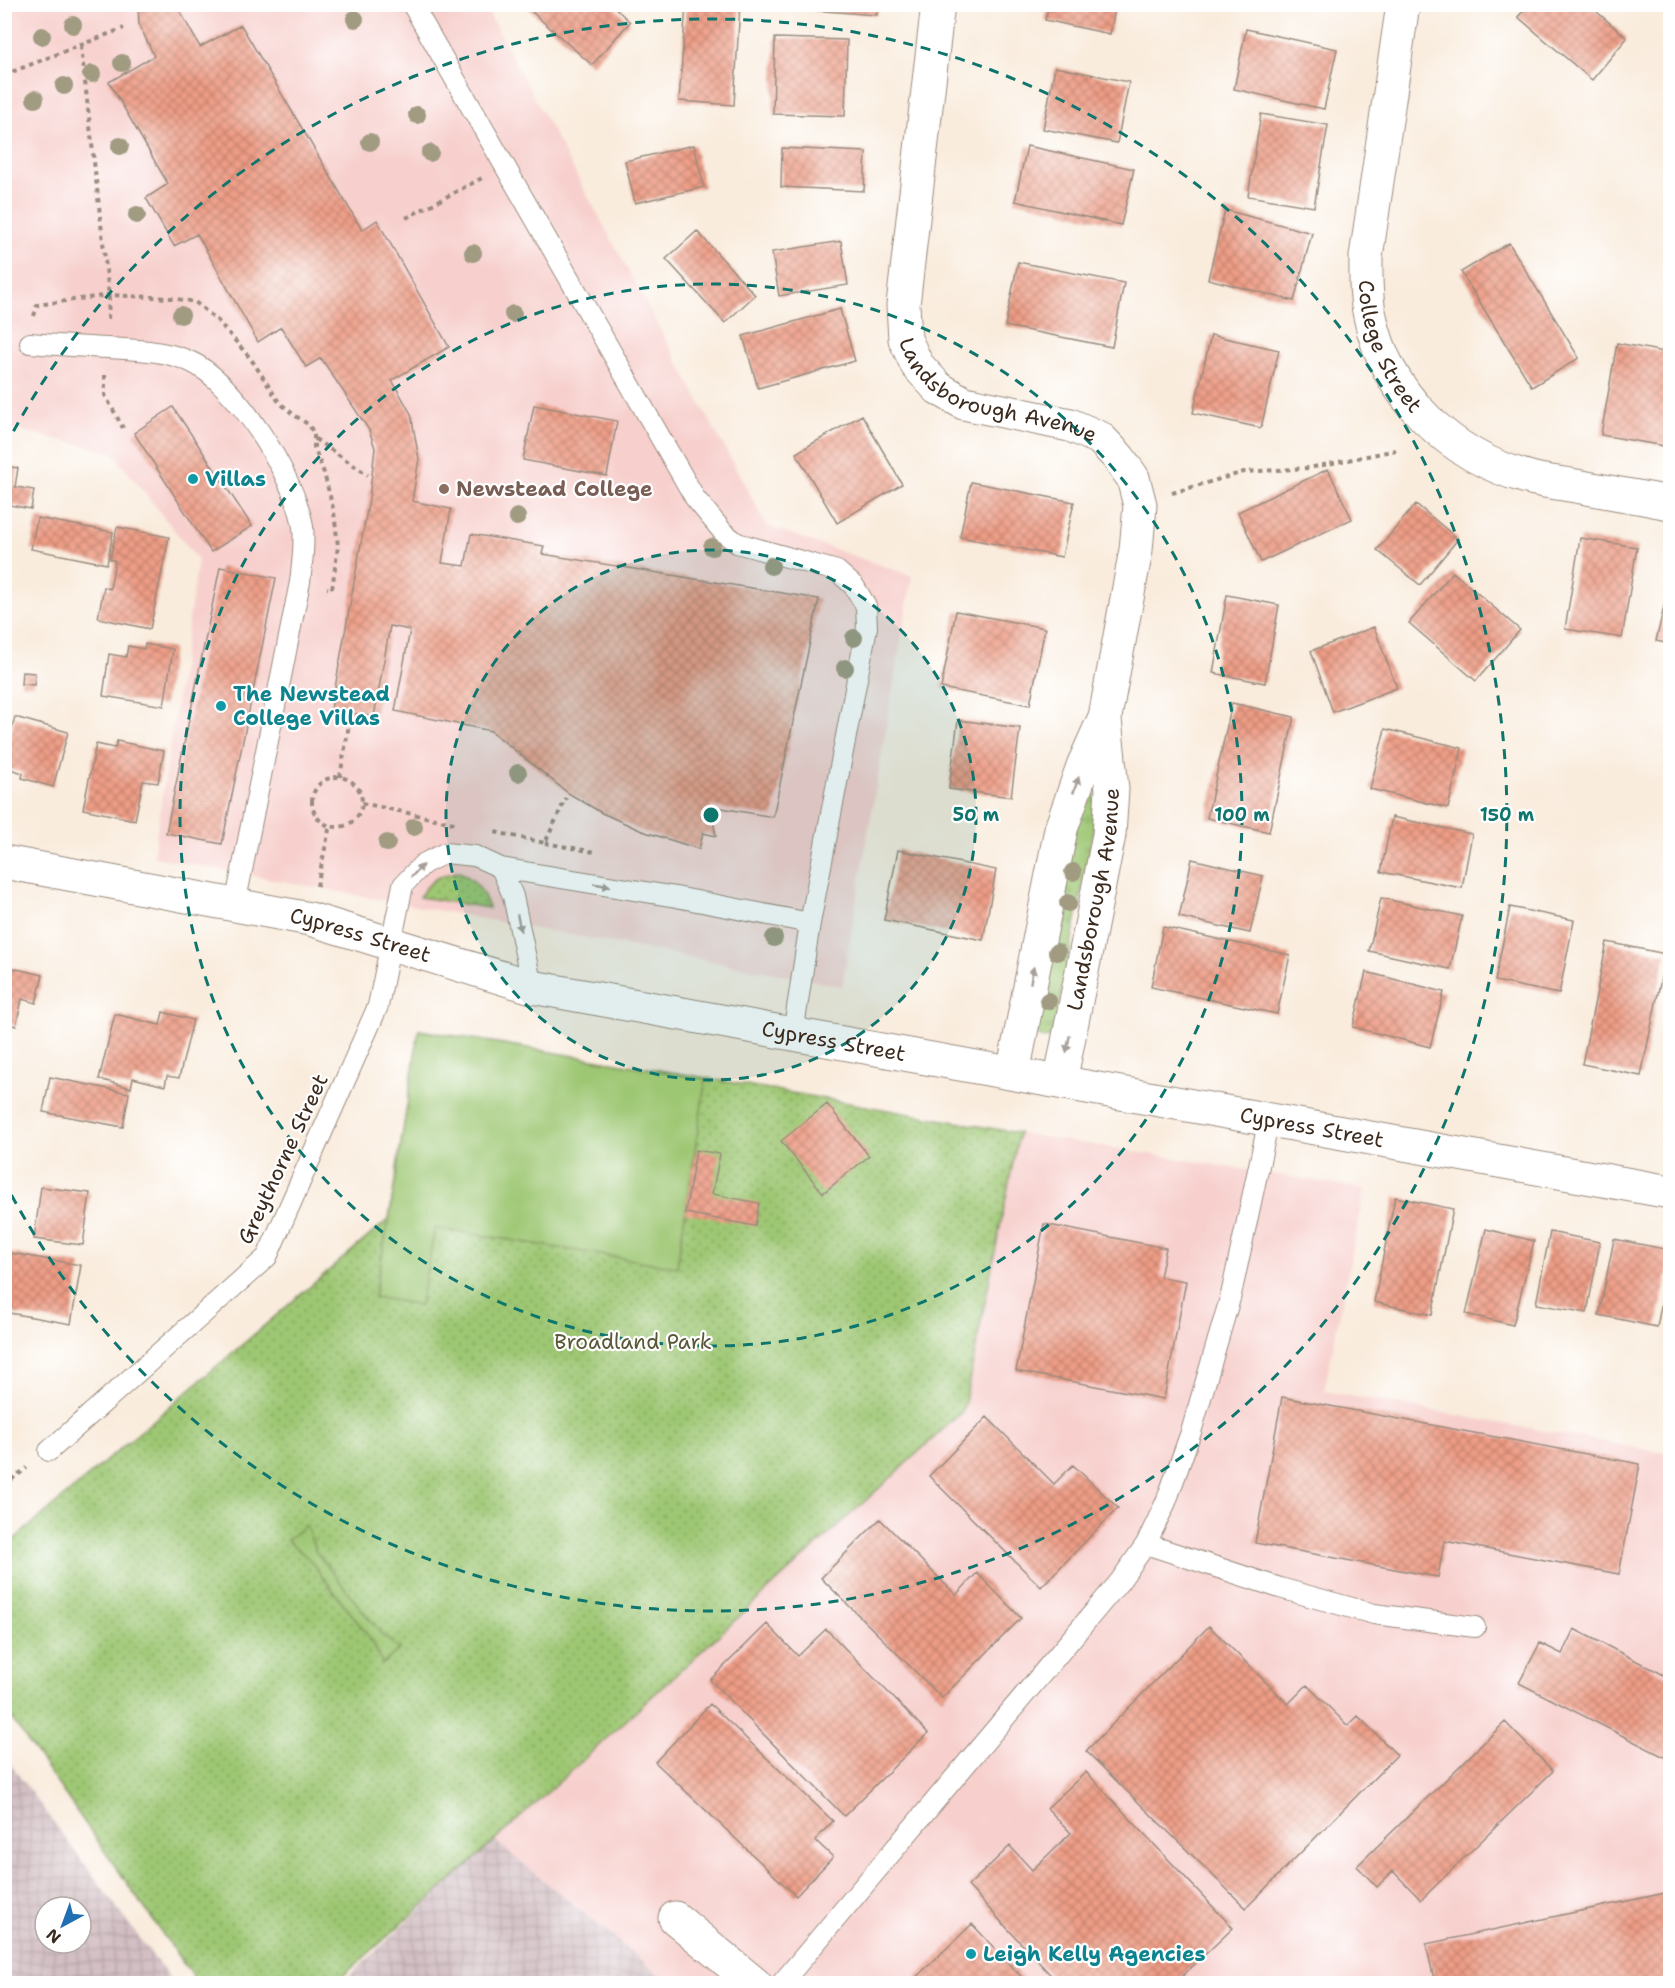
<svg xmlns="http://www.w3.org/2000/svg" width="1675" height="1988" viewBox="0 0 1675 1988" font-family="'Shantell Sans',sans-serif">
	<defs>
		<pattern id="industrial-grid" width="8" height="8" patternUnits="userSpaceOnUse" patternTransform="scale(1.5)"><rect width="8" height="8" fill="#d2bec3"/><path d="M0 4h8M4 0v8" fill="none" stroke="#b5a3a7"/></pattern>
		<pattern id="grass-tufts" width="24" height="20" patternUnits="userSpaceOnUse" patternTransform="scale(1.5)"><rect width="24" height="20" fill="#9ec773"/><path d="M3 7l-1-3M5 7V3M7 7l1-3M15 17l-1-3M17 17v-4M19 17l1-3" fill="none" stroke="#82a25e"/></pattern>
		<pattern id="park-dots" width="8" height="8" patternUnits="userSpaceOnUse" patternTransform="scale(1.5)"><rect width="8" height="8" fill="#9ec773"/><path d="M2 2h.1M6 6h.1" fill="none" stroke="#82a25e" stroke-width="1.8" stroke-linecap="round"/></pattern>
		<pattern id="building-cross-hatch" width="8" height="8" patternUnits="userSpaceOnUse" patternTransform="scale(1.5)"><rect width="8" height="8" fill="#ee9d86"/><path d="M0 0l8 8M0 8l8-8" fill="none" stroke="#c2806d"/></pattern>
	</defs>
	<rect width="100%" height="100%" fill="#fff"/>
	<filter id="ink" filterUnits="userSpaceOnUse"><feTurbulence type="fractalNoise" baseFrequency=".0167" numOctaves="2"/><feDisplacementMap in="SourceGraphic" scale="12" xChannelSelector="R" yChannelSelector="G"/><feConvolveMatrix kernelMatrix="1 2 1 2 8 2 1 2 1" color-interpolation-filters="sRGB"/></filter>
	<filter id="wash" filterUnits="userSpaceOnUse"><feTurbulence type="fractalNoise" baseFrequency=".008" numOctaves="4" result="noise"/><feDisplacementMap in="SourceGraphic" scale="24" xChannelSelector="R" yChannelSelector="G"/><feGaussianBlur stdDeviation="1.35" result="paint"/><feColorMatrix in="noise" values="0 0 0 0 0 0 0 0 0 0 0 0 0 0 0 0 0 1.4 0 .05"/><feComposite in="paint" operator="in"/></filter>
	<g filter="url(#wash)">
		<rect width="100%" height="100%" fill="#f9ecdd"/>
		<!-- built -->
		<path fill="#f7d0cd" d="M5,5H484L767,526L912,576L842,986L153,857L198,560L112,452L5,427Z
			M1019,1133L1365,1189L1324,1391L1670,1454V1983H669L494,1840L963,1411Z"/>
		<!-- industrial -->
		<path fill="url(#industrial-grid)" fill-rule="evenodd" d="M5,1757L173,1983H5ZM45,1907H81V1943H45Z
			M494,1840L669,1983L341,1984Z"/>
		<!-- grass -->
		<path fill="url(#grass-tufts)" stroke="#6c7848" stroke-width="1.5" d="M1094,776L1095,824L1053,1036L1044,1039L1034,1032L1063,864Z"/>
		<!-- park -->
		<path fill="url(#park-dots)" stroke="#6c7848" stroke-width="1.5" d="M460,872C477,882 482,889 489,908L419,897C432,879 438,874 460,872Z
			M419,1030L706,1078L1019,1133L963,1411L475,1859L335,1983H197L5,1709L4,1548L389,1219Z"/>
		<!-- pitch -->
		<path fill="#9ec773" stroke="#6c7848" stroke-width="1.5" d="M419,1030L706,1078L677,1267L435,1228L420,1305L374,1297L389,1219Z
			M306,1525L316,1552L382,1635L400,1649L382,1664L373,1642L309,1559L287,1540Z"/>
		<g id="blocks">
			<!-- building -->
			<path fill="url(#building-cross-hatch)" d="M138,4H181V13L200,47L241,25L362,230L377,220L449,347L392,380L411,414L419,459L412,501L451,509L442,563L465,566L471,534L544,546L542,554L819,599L773,817L710,806L716,836L703,833L699,849L642,831L602,813L568,793L491,731L395,711L410,630L390,626L374,717L331,710L369,499L375,448L369,430L321,358L306,367L281,327L258,342L197,234L174,246L146,198L168,184L109,82L154,56L139,24Z
				M523,4H611L630,22L592,65Z
				M686,4H740L734,105L679,101Z
				M785,4H878L877,15L785,8Z
				M1049,4H1116L1110,34L1045,20Z
				M1529,4H1588L1627,38L1592,80L1518,17Z
				M1246,29L1337,49L1324,109L1234,89Z
				M775,38L847,40L845,116L773,114Z
				M1055,67L1129,82L1117,143L1043,129Z
				M1261,114L1328,125L1314,207L1248,196Z
				M694,145L704,187L635,203L625,161Z
				M1027,146L1134,169L1121,225L1015,201Z
				M782,148L866,152L864,191L781,187Z
				M1225,210L1312,233L1294,301L1208,279Z
				M697,231L755,295L725,323L666,259Z
				M841,241L848,285L779,296L772,252Z
				M1509,243L1579,358L1532,387L1461,272Z
				M1018,262L1124,283L1112,347L1005,326Z
				M840,309L855,361L758,388L743,336Z
				M1211,335L1279,350L1261,428L1193,413Z
				M1617,343L1670,353V447L1601,435Z
				M534,405L617,421L607,476L523,460Z
				M173,407L252,526L211,552L134,433Z
				M862,415L902,484L837,523L796,453Z
				M4,466L18,468L15,487L34,490L31,509L4,504Z
				M1328,469L1352,519L1261,562L1238,512Z
				M971,482L1074,502L1062,557L960,537Z
				M1416,504L1458,539L1420,585L1377,550Z
				M37,518L113,532L107,564L31,549Z
				M117,527L169,537L150,629L98,618L104,587L110,589L115,561L110,559Z
				M1580,538L1637,547L1622,638L1565,629Z
				M220,567L276,578L222,844L166,833Z
				M1453,572L1520,630L1476,681L1409,623Z
				M1670,581V644L1656,641Z
				M1227,595L1279,605L1265,683L1213,673Z
				M956,611L1045,628L1030,705L941,688Z
				M1374,627L1397,688L1333,712L1311,651Z
				M145,644L173,649L164,706L103,696L109,654L126,657L128,646L144,649Z
				M22,672L35,673L34,685L21,684Z
				M1232,703L1294,717L1269,832L1207,818Z
				M15,717L68,732L53,787L22,778L23,773L4,767V755Z
				M958,720L1020,728L1011,797L949,789Z
				M1385,729L1462,748L1448,808L1370,789Z
				M117,741L164,751L158,783L143,781L135,820L83,809L96,744L115,748Z
				M1392,817L1472,834L1462,888L1381,872Z
				M898,850L996,870L983,940L884,920Z
				M1192,859L1263,876L1250,933L1179,917Z
				M1381,898L1462,916L1450,969L1369,951Z
				M1510,907L1574,920L1559,994L1495,981Z
				M1163,927L1290,955L1277,1014L1151,987Z
				M1607,942L1666,954L1641,1076L1582,1064Z
				M4,966L43,975L36,1003L22,999L16,1026L4,1023Z
				M1366,972L1444,992L1430,1047L1353,1027Z
				M163,1012L193,1020L179,1078L167,1076L165,1086L133,1078L131,1088L99,1079L115,1014L160,1025Z
				M50,1077L129,1093L123,1127L43,1112Z
				M827,1104L869,1156L823,1193L781,1141Z
				M696,1150L720,1154L712,1194L759,1203L755,1226L685,1213Z
				M41,1187L90,1193L83,1245L34,1239Z
				M1395,1197L1453,1209L1432,1315L1374,1302Z
				M1044,1224L1166,1248L1160,1277L1186,1281L1164,1399L1016,1371Z
				M1486,1229L1534,1241L1513,1325L1466,1314Z
				M1550,1232L1600,1242L1587,1313L1536,1304Z
				M1614,1239L1670,1250V1259L1657,1327L1599,1315Z
				M4,1252L81,1265L71,1324L4,1312Z
				M1669,1333H1670V1349H1667Z
				M1282,1397L1640,1464L1619,1574L1444,1541L1438,1577L1255,1543Z
				M987,1417L1054,1484L1073,1465L1118,1508L1041,1587L929,1476Z
				M880,1519L956,1595L977,1573L1021,1618L942,1698L821,1578Z
				M767,1624L798,1656L826,1629L928,1733L844,1816L710,1680Z
				M1209,1626L1288,1704L1307,1685L1348,1726L1358,1716L1397,1755L1246,1908L1086,1751Z
				M1574,1629L1670,1678V1760L1519,1683L1540,1643L1562,1654Z
				M710,1704L833,1821L815,1840L833,1857L796,1896L655,1762Z
				M1505,1722L1553,1771L1421,1900L1393,1871L1377,1887L1357,1866Z
				M1086,1772L1233,1928L1174,1984H1059L968,1886L1010,1846L1032,1870L1071,1833L1047,1808Z
				M1670,1892V1984H1435L1426,1944Z
				M972,1924L1028,1984H909Z"/>
		</g>
	</g>
	<g filter="url(#ink)">
		<use href="#blocks" fill-opacity="0" stroke="#9a8b7e" stroke-width="1.5"/>
		<g fill="none" stroke-linecap="round" stroke-linejoin="round">
			<defs>
				<path id="lane" d="M412,4L695,498L723,532L737,543L837,571L854,586L866,606L867,627L810,923L793,1034
					M30,343C56,345 82,347 108,348C136,350 163,350 189,361C235,380 296,479 303,527C305,545 302,565 300,582L235,905
					M501,868L513,896L532,987
					M49,1451L267,1257L378,1006L403,885L423,864L445,853L475,856L501,868L676,897L810,923
					M1146,1544L1280,1588L1374,1614L1475,1627
					M781,1984L1120,1581L1146,1544L1166,1502L1191,1432L1231,1295L1269,1119"/>
				<g id="street">
					<path id="s1" d="M938,4L903,305L905,339L917,365L938,388L964,403L1070,425L1100,438L1119,458L1133,478L1140,505L1136,550L1105,717L1083,766L1061,829L1013,1073"/>
					<path id="s2" d="M1403,4L1366,257C1366,277 1365,296 1370,316C1386,395 1450,456 1527,477C1543,482 1560,483 1576,486C1608,492 1639,497 1670,503"/>
					<path id="s3" d="M4,862L310,919L532,987L1670,1192"/>
					<path id="s4" d="M1060,1082L1109,835L1112,789L1105,720"/>
					<path d="M675,1918L755,1984"/>
				</g>
			</defs>
			<!-- lane casing -->
			<use href="#lane" stroke="#9a8b7e" stroke-width="22"/>
			<!-- street casing -->
			<use href="#street" stroke="#9a8b7e" stroke-width="35"/>
			<!-- path -->
			<path stroke="#9a8b7e" stroke-width="4" stroke-dasharray="4.5 4.5" stroke-linecap="butt" d="M81,46L109,295L108,319
				M4,75L124,28
				M406,218L482,178
				M34,316L37,305L109,295L171,298L195,302L218,321L251,359L279,402L294,415L309,425L314,434V447L324,473L334,512L338,546L332,589L327,588
				M105,375V395L123,428
				M315,439L368,475
				M1172,493L1244,472L1309,468L1396,450
				M340,777L350,719
				M312 802a25 25 0 1 1 50 0a25 25 0 1 1-50 0Z
				M362,803L458,824
				M495,832L545,843L566,798
				M545,843L595,852
				M317,886L330,825
				M4,1485L27,1468"/>
			<!-- lane -->
			<use href="#lane" stroke="#fff" stroke-width="20"/>
			<!-- street -->
			<use href="#street" stroke="#fff" stroke-width="33"/>
		</g>
		<!-- trees -->
		<g fill="#a19b82">
			<circle cx="355" cy="19" r="9"/>
			<circle cx="73" cy="25" r="9"/>
			<circle cx="42" cy="36" r="9"/>
			<circle cx="122" cy="63" r="9"/>
			<circle cx="92" cy="74" r="9"/>
			<circle cx="64" cy="86" r="9"/>
			<circle cx="35" cy="99" r="9"/>
			<circle cx="417" cy="115" r="9"/>
			<circle cx="370" cy="142" r="9"/>
			<circle cx="120" cy="146" r="9"/>
			<circle cx="430" cy="153" r="9"/>
			<circle cx="137" cy="215" r="9"/>
			<circle cx="473" cy="253" r="9"/>
			<circle cx="513" cy="314" r="9"/>
			<circle cx="181" cy="315" r="9"/>
			<circle cx="517" cy="517" r="9"/>
			<circle cx="712" cy="547" r="9"/>
			<circle cx="771" cy="566" r="9"/>
			<circle cx="854" cy="638" r="9"/>
			<circle cx="845" cy="668" r="9"/>
			<circle cx="518" cy="773" r="9"/>
			<circle cx="414" cy="827" r="9"/>
			<circle cx="387" cy="843" r="9"/>
			<circle cx="1073" cy="872" r="9"/>
			<circle cx="1068" cy="903" r="9"/>
			<circle cx="774" cy="938" r="9"/>
			<circle cx="1057" cy="952" r="9"/>
			<circle cx="1048" cy="1001" r="9"/>
		</g>
		<!-- one-way arrows -->
		<defs><path id="oneway-solid" d="M-6-.8H1V-3.2L6.5 0L1 3.2V.8H-6Z" transform="scale(1.5)"/></defs>
		<g fill="#a79f9a">
			<use href="#oneway-solid" transform="translate(1076 785) rotate(-71)"/>
			<use href="#oneway-solid" transform="translate(417 871) rotate(-46)"/>
			<use href="#oneway-solid" transform="translate(602 885) rotate(9)"/>
			<use href="#oneway-solid" transform="translate(519 923) rotate(78)"/>
			<use href="#oneway-solid" transform="translate(1032 975) rotate(-79)"/>
			<use href="#oneway-solid" transform="translate(1068 1044) rotate(101)"/>
		</g>
	</g>
	<!-- distance rings -->
	<circle cx="711" cy="815" r="265" fill="#0f766e" fill-opacity=".12"/>
	<g fill="none" stroke="#0f766e" stroke-width="3" stroke-dasharray="10 8">
		<circle cx="711" cy="815" r="265"/>
		<circle cx="711" cy="815" r="531"/>
		<path d="M5 447A796 796 0 1 1 5 1183"/>
	</g>
	<!-- markers -->
	<g fill="#0f9aa8" stroke="#fff" stroke-width="2">
		<circle cx="193" cy="479" r="6"/>
		<circle cx="221" cy="706" r="6"/>
		<circle cx="971" cy="1954" r="6"/>
	</g>
	<circle fill="#8d6e63" stroke="#fff" stroke-width="2" cx="444" cy="489" r="6"/>
	<g text-anchor="middle" stroke-width="4.5" stroke-linejoin="round" paint-order="stroke">
		<!-- street labels -->
		<g font-size="21" fill="#3b2a1e" stroke="#fff">
			<text dy="7" stroke="none"><textPath href="#s2" startOffset="350">College Street</textPath></text>
			<text dy="7" stroke="none"><textPath href="#s1" startOffset="450">Landsborough Avenue</textPath></text>
			<text dy="7" stroke="none"><textPath href="#s4" startOffset="186">Landsborough Avenue</textPath></text>
			<text dy="7" stroke="none"><textPath href="#s3" startOffset="364">Cypress Street</textPath></text>
			<text dy="7" stroke="none"><textPath href="#s3" startOffset="850">Cypress Street</textPath></text>
			<text dy="7" stroke="none"><textPath href="#s3" startOffset="1336">Cypress Street</textPath></text>
			<text transform="translate(283 1159) rotate(-65)" y="7">Greythorne Street</text>
		</g>
		<!-- culture labels -->
		<g font-size="21" font-weight="bold" fill="#0d838f" stroke="#fff" text-anchor="start">
			<text x="205" y="486">Villas</text>
			<text x="233" y="701">The Newstead<tspan x="233" dy="24">College Villas</tspan></text>
			<text x="983" y="1961">Leigh Kelly Agencies</text>
		</g>
		<!-- education labels -->
		<g font-size="21" font-weight="bold" fill="#785e54" stroke="#fff" text-anchor="start">
			<text x="456" y="496">Newstead College</text>
		</g>
		<!-- park labels -->
		<g font-size="21" fill="#595938" stroke="#fff">
			<text x="633" y="1349">Broadland Park</text>
		</g>
	</g>
	<circle cx="711" cy="815" r="9" fill="#0f766e" stroke="#fff" stroke-width="3"/>
	<g font-size="18" text-anchor="middle" font-weight="bold" fill="#0f766e" stroke="#fff" stroke-width="4.5" stroke-linejoin="round" paint-order="stroke">
		<text x="976" y="821">50 m</text>
		<text x="1242" y="821">100 m</text>
		<text x="1507" y="821">150 m</text>
	</g>
	<!-- margin -->
	<rect width="1675" height="1988" fill="none" stroke="#fff" stroke-width="24"/>
	<!-- north arrow -->
	<g transform="translate(63 1925) rotate(221)"><circle r="28" fill="#ffffff" stroke="#b1aaa5" stroke-width="1.5"/>
	<path d="M0-4.5L10 22L0 15L-10 22Z" fill="#1f6fb2"/>
	<text y="-9" font-size="16" font-weight="bold" text-anchor="middle" fill="#3b2a1e">N</text>
	</g>
</svg>
